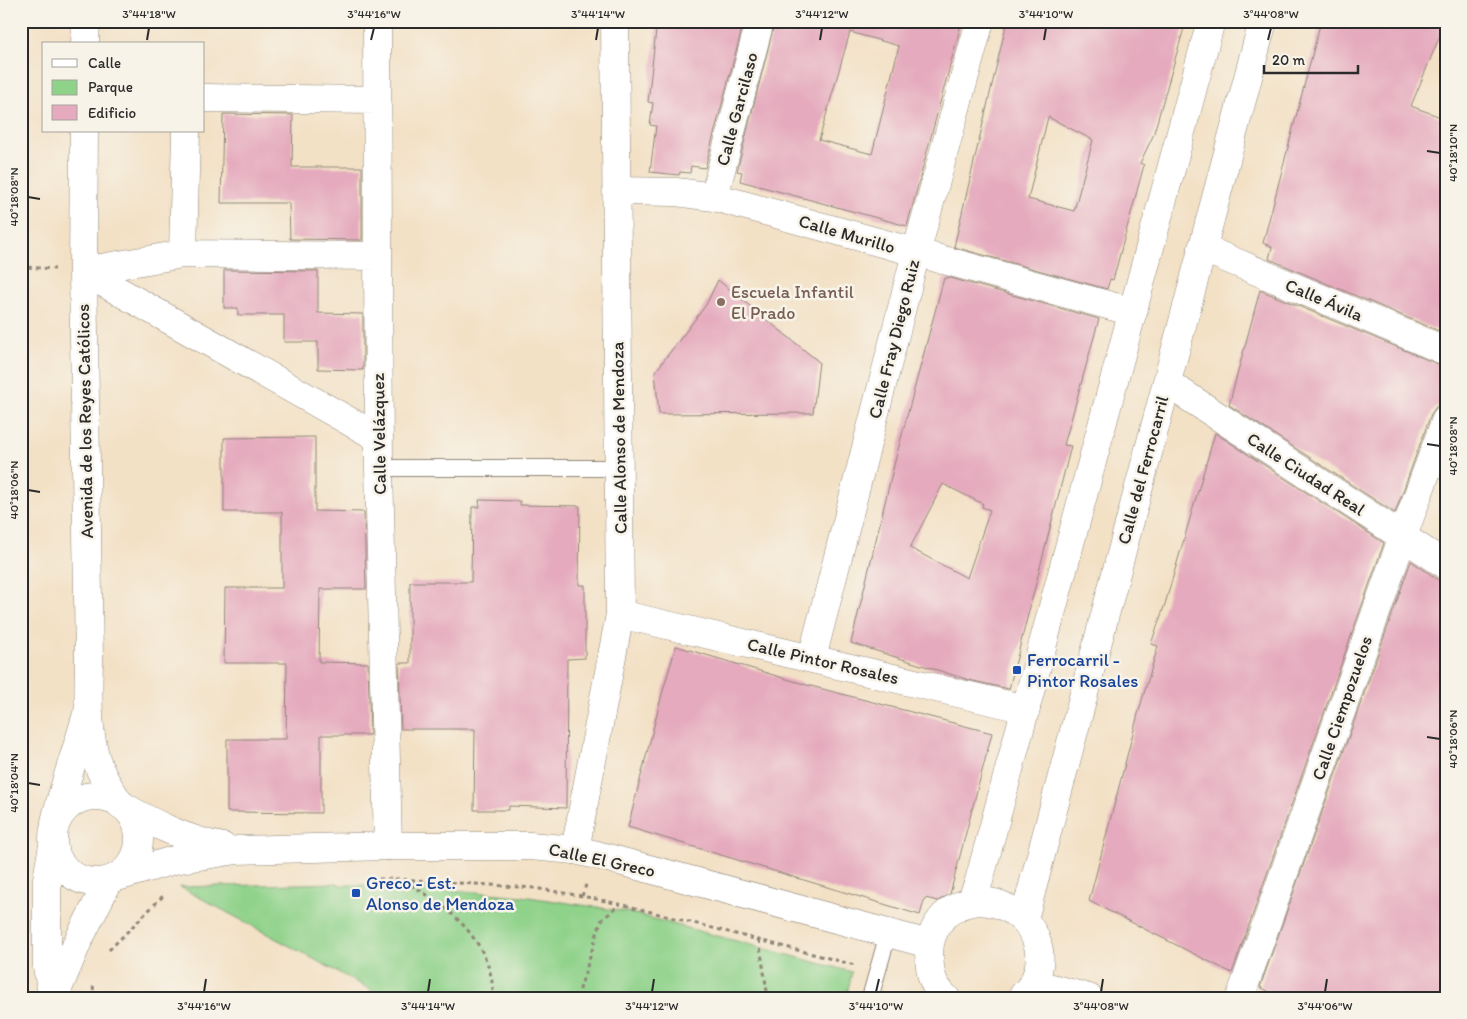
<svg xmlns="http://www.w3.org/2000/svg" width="1467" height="1019" viewBox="0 0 1467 1019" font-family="Itim,sans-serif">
	<rect width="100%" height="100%" fill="#f7f3e8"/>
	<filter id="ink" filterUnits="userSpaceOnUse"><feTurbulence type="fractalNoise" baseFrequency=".02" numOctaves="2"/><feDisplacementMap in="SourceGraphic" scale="10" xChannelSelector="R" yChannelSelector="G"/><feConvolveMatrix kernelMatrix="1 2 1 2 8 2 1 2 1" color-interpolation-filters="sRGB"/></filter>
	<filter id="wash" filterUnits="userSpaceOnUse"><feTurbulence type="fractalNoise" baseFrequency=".0096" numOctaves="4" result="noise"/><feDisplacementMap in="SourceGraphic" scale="20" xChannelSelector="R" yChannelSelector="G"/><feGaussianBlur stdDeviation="1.12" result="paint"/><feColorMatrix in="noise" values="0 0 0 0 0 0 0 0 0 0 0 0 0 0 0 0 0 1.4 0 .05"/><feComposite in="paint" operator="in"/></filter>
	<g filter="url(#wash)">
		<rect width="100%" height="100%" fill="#f3e1c6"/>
		<!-- green -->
		<path fill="#8fd28a" stroke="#5d7e5a" d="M338,883V885H368L369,883L522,896L628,912L852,972L846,998H386L180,887Z"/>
		<g id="blocks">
			<!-- building -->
			<path fill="#e5aabe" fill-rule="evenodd" d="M657,21H744L705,168L691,166L690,173L680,172L679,175L650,172L656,126L650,125L653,103L648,102Z
				M775,21H962L907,226L740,181L742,172L737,171ZM850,32L899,46L872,154L819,140Z
				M1007,21H1186L1153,136L1140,163L1144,165L1113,280L1110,279L1107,289L954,247ZM1048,117L1093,140L1074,211L1028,199Z
				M1321,21H1446L1411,106L1446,119V334L1269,259L1272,247L1263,243Z
				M223,114L293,115L292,167H362V240L290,239L289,203H221Z
				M224,270L318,271V313L363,314V370L318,369V342H284V315H238V308H224Z
				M947,277L1099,319L1064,445L1071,446L1009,689L969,680L851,643L895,461L944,278L946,279ZM943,484L983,504L982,507L990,510L967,578L910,548Z
				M718,280L819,362L813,413L659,414L655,372L706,305Z
				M1260,290L1440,365L1446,366V389L1440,405L1436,407L1431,414L1395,513L1229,405Z
				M1215,433L1384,543L1232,973L1089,901L1138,714L1158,646L1151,644L1165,604Z
				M315,437V511L364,512L366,589H320L319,662L368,663L370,735H321V813L227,812V739H286L287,663H224L225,588H282V512H224V438Z
				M479,500L520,501V505L580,506L579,585H585V658L567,659L566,808L509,806V810H474L475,729H401L399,663H410V582H471L472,507H480Z
				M1411,561L1446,585V998H1281L1260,987Z
				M676,646L807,685L992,733L950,894L938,901L925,898L920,915L628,827L662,694Z"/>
		</g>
	</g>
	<g filter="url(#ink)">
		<use href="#blocks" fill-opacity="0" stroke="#8f8678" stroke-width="1"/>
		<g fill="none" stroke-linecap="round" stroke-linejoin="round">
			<defs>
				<path id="lane" d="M379,468H619
					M870,998L888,934"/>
				<path id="street" d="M377,21L379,468L388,846
					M85,44L86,21
					M204,98L377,100
					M84,131L83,271L89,660C88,695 86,744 103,776C107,785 114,794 119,803
					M617,191L676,192L714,197L1133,312
					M714,197L760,21
					M1202,248L1446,351
					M183,254L186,131
					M83,271L379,438
					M83,271L183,254L378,256
					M1167,383L1446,565
					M620,614L1026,709
					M812,658L916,253L980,21
					M53 839a43 43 0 1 1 86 0a43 43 0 1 1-86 0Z
					M55,822C63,787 76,753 86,717
					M575,850L620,614L615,21
					M1033,983L1089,998
					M53,998L47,967V879L53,845
					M54,998L78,941L109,880
					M1240,998L1403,536L1446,419"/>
				<path id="secondary" d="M121,805C154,824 186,840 223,847
					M117,877L174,860L237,850L388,846H530L575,850L597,855L929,944
					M971,902L979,881L1211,21
					M1024,919L1263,21
					M946,998C931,984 930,973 929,954C929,939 934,927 944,916C988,874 1062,929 1033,983C1030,988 1025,993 1021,998"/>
			</defs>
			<!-- lane casing -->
			<use href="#lane" stroke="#8f8678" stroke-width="18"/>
			<!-- street casing -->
			<use href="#street" stroke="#8f8678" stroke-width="29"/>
			<!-- secondary casing -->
			<use href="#secondary" stroke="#8f8678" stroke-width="29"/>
			<!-- path -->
			<path stroke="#8f8678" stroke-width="3" stroke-dasharray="4 4" stroke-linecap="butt" d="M21,181L26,267L55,269
				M371,879H401L534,888L582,896L624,905L855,965
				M404,881C448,905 494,942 493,998
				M582,896L587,882
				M759,940L768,998
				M109,950L163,896
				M92,998L94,983
				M579,998L580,989L601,921L619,905"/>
			<!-- lane -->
			<use href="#lane" stroke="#fff" stroke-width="16"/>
			<!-- street -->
			<use href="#street" stroke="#fff" stroke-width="28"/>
			<!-- secondary -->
			<use href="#secondary" stroke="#fff" stroke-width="28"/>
		</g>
	</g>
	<!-- ticks -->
	<path fill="none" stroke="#2b2b2b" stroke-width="2" d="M147,40L149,28M371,40L374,28M596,40L598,28M820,40L822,28M1044,40L1046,28M1268,40L1271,28M1427,151L1440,153M28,197L40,199M1427,444L1440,446M28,490L40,492M1427,737L1440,739M28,783L40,785M204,992L206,979M428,992L430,979M652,992L654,979M876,992L879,979M1101,992L1103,979M1325,992L1327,979"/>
	<!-- markers -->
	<circle fill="#8d6e63" stroke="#f7f3e8" stroke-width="2" cx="721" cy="302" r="5"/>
	<g fill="#1a4fb4" stroke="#f7f3e8" stroke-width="2">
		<rect x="1012" y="665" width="10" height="10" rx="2.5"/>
		<rect x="351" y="888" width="10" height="10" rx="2.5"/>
	</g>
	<g text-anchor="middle" stroke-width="5" stroke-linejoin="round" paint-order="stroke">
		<!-- street labels -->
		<g font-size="18" fill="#2b2b2b" stroke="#f7f3e8">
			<text transform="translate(737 109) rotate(-75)" y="6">Calle Garcilaso</text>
			<text transform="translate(847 234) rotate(16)" y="6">Calle Murillo</text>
			<text transform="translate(1324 300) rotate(23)" y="6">Calle Ávila</text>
			<text transform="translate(894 339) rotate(-76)" y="6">Calle Fray Diego Ruiz</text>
			<text transform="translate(85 421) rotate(-91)" y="6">Avenida de los Reyes Católicos</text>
			<text transform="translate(379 434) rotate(-91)" y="6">Calle Velázquez</text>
			<text transform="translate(619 438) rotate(-91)" y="6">Calle Alonso de Mendoza</text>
			<text transform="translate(1143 470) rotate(-75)" y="6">Calle del Ferrocarril</text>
			<text transform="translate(1306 474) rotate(33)" y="6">Calle Ciudad Real</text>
			<text transform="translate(823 661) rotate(13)" y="6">Calle Pintor Rosales</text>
			<text transform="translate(1342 708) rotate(-71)" y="6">Calle Ciempozuelos</text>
			<text transform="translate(602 860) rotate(12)" y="6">Calle El Greco</text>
		</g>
		<!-- education labels -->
		<g font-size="18" fill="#785e54" stroke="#f7f3e8" text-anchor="start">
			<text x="731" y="298">Escuela Infantil<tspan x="731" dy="21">El Prado</tspan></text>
		</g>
		<!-- transit labels -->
		<g font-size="18" fill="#164399" stroke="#f7f3e8" text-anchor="start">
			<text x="1027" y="666">Ferrocarril -<tspan x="1027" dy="21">Pintor Rosales</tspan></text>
			<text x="366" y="889">Greco - Est.<tspan x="366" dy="21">Alonso de Mendoza</tspan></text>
		</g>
	</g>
	<!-- margin -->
	<rect width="1467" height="1019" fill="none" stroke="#f7f3e8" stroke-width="55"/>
	<!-- legend -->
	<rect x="42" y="42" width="162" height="90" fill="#f7f3e8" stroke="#a5a39c"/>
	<rect x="52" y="59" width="25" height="8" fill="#ffffff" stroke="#a5a39c"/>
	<text x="88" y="68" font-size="15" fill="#2b2b2b">Calle</text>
	<rect x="52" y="80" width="25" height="15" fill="#8fd28a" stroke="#a5a39c"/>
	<text x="88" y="92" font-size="15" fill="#2b2b2b">Parque</text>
	<rect x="52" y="105" width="25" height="15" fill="#e5aabe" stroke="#a5a39c"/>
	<text x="88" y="118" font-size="15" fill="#2b2b2b">Edificio</text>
	<!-- scale -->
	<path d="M1264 65v8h94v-8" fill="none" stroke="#2b2b2b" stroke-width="2.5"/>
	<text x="1272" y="65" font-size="15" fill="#2b2b2b" stroke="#f7f3e8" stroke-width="4" paint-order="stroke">20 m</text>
	<rect x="28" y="28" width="1412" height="964" fill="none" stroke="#2b2b2b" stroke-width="2"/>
	<g font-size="12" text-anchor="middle" fill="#2b2b2b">
		<text x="149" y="18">3°44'18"W</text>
		<text x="374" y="18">3°44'16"W</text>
		<text x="598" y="18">3°44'14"W</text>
		<text x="822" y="18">3°44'12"W</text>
		<text x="1046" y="18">3°44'10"W</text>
		<text x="1271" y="18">3°44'08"W</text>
		<text transform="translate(1453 153) rotate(-90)" y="4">40°18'10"N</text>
		<text transform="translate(14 197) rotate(-90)" y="4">40°18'08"N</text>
		<text transform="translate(1453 446) rotate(-90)" y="4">40°18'08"N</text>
		<text transform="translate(14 490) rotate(-90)" y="4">40°18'06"N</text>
		<text transform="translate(1453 739) rotate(-90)" y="4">40°18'06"N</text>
		<text transform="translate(14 783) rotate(-90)" y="4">40°18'04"N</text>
		<text x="204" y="1010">3°44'16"W</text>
		<text x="428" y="1010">3°44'14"W</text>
		<text x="652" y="1010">3°44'12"W</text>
		<text x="876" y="1010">3°44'10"W</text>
		<text x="1101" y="1010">3°44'08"W</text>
		<text x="1325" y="1010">3°44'06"W</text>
	</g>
</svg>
